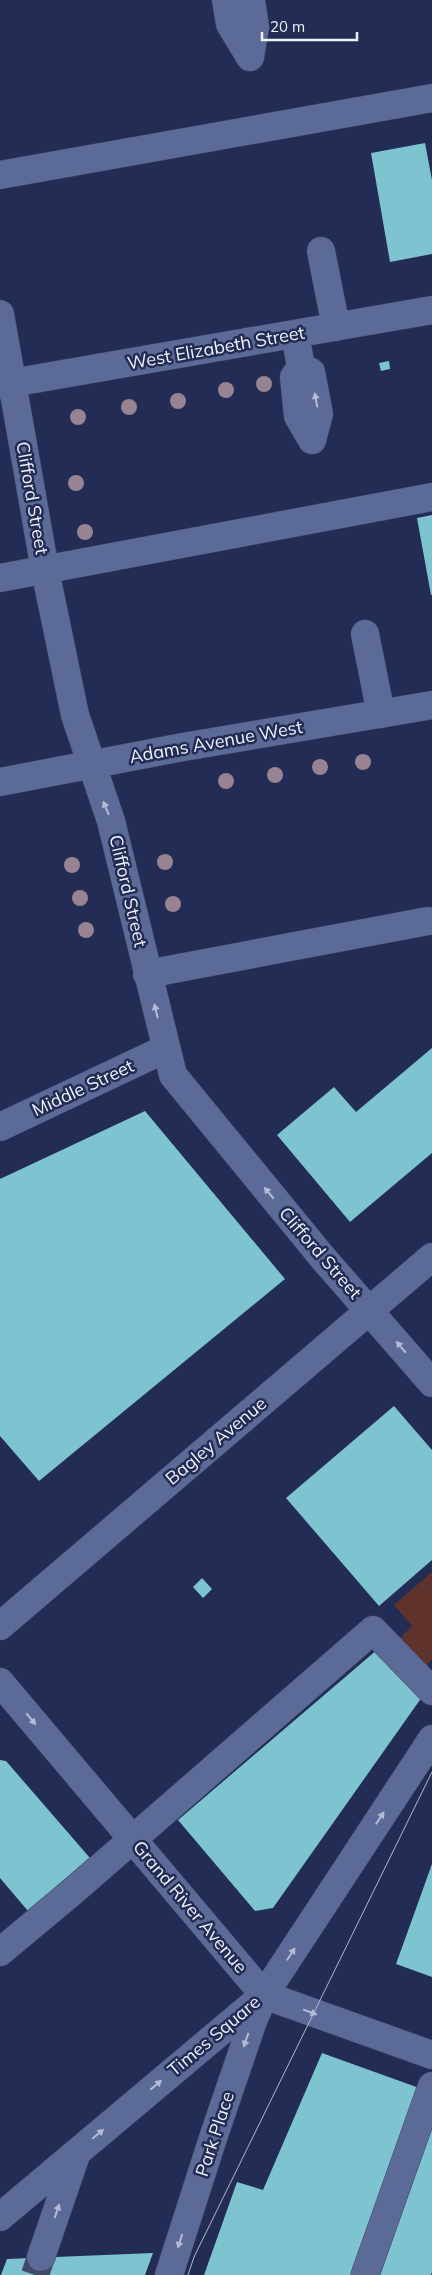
<svg xmlns="http://www.w3.org/2000/svg" width="432" height="2275" viewBox="0 0 432 2275" font-family="Mulish,sans-serif">
	<rect width="100%" height="100%" fill="#222c54"/>
	<!-- green -->
	<path fill="#5f332c" d="M432,1572V1659L426,1667L399,1639L412,1626L394,1605Z"/>
	<!-- building -->
	<path fill="#7dc3d0" d="M425,143L432,180V254L390,262L371,153Z
		M389,361L390,369L381,371L379,363Z
		M432,515V595H431L417,518Z
		M432,1048V1153L350,1222L277,1135L334,1087L356,1112Z
		M145,1111L285,1279L39,1481L0,1436V1179Z
		M394,1406L432,1450V1560L379,1606L286,1498Z
		M202,1578L212,1589L203,1598L193,1587Z
		M378,1649L422,1697L273,1908L255,1911L178,1820Z
		M0,1760L6,1761L90,1858L28,1911L0,1878Z
		M432,1864V1977L396,1964Z
		M322,2053L422,2089L355,2275H204L237,2182L263,2190Z
		M432,2112V2272L431,2275H373Z
		M153,2253L145,2275H1L7,2259Z"/>
	<g fill="none" stroke-linecap="round" stroke-linejoin="round">
		<!-- minor-tunnel -->
		<path stroke="#414a6d" stroke-width="28" stroke-dasharray="28 14" stroke-linecap="butt" d="M35,2275L41,2257"/>
		<defs>
			<path id="minor" d="M226,0L230,24L250,57
				M250,57L255,27L251,0
				M0,175L432,98
				M321,251L336,327
				M0,314L45,570L75,715L111,821L173,1075L323,1258L432,1383
				M295,334L301,367L294,377L298,416L312,440
				M301,367L311,372L319,414L312,440
				M0,385L432,310
				M0,578L432,497
				M365,634L381,714
				M0,782L183,747L432,705
				M147,974L428,921
				M0,1127L165,1049
				M0,1626L432,1257
				M0,1682L264,1995L432,2055
				M0,1952L72,1892L373,1630L432,1691
				M0,2217L264,1995L432,1739
				M41,2257L77,2152
				M169,2275L214,2135L253,2021L263,1998
				M365,2275L432,2086"/>
		</defs>
		<!-- minor casing -->
		<use href="#minor" stroke="#3e4463" stroke-width="29"/>
		<!-- minor -->
		<use href="#minor" stroke="#5c6a97" stroke-width="28"/>
		<!-- tram -->
		<path stroke="#b1b7ca" stroke-width="1" d="M188,2275L194,2257L432,1772"/>
	</g>
	<!-- trees -->
	<g fill="#978391">
		<circle cx="264" cy="384" r="8"/>
		<circle cx="226" cy="390" r="8"/>
		<circle cx="178" cy="401" r="8"/>
		<circle cx="129" cy="407" r="8"/>
		<circle cx="78" cy="417" r="8"/>
		<circle cx="76" cy="483" r="8"/>
		<circle cx="85" cy="532" r="8"/>
		<circle cx="363" cy="762" r="8"/>
		<circle cx="320" cy="767" r="8"/>
		<circle cx="275" cy="775" r="8"/>
		<circle cx="226" cy="781" r="8"/>
		<circle cx="165" cy="862" r="8"/>
		<circle cx="72" cy="865" r="8"/>
		<circle cx="80" cy="898" r="8"/>
		<circle cx="173" cy="904" r="8"/>
		<circle cx="86" cy="930" r="8"/>
	</g>
	<!-- one-way arrows -->
	<defs><path id="oneway-solid" d="M-6-.8H1V-3.2L6.5 0L1 3.2V.8H-6Z" transform="scale(1.25)"/></defs>
	<g fill="#b4bcd4">
		<use href="#oneway-solid" transform="translate(316 400) rotate(-100)"/>
		<use href="#oneway-solid" transform="translate(106 808) rotate(-112)"/>
		<use href="#oneway-solid" transform="translate(156 1011) rotate(-103)"/>
		<use href="#oneway-solid" transform="translate(269 1193) rotate(-130)"/>
		<use href="#oneway-solid" transform="translate(401 1347) rotate(-130)"/>
		<use href="#oneway-solid" transform="translate(31 1719) rotate(50)"/>
		<use href="#oneway-solid" transform="translate(380 1818) rotate(-57)"/>
		<use href="#oneway-solid" transform="translate(291 1954) rotate(-57)"/>
		<use href="#oneway-solid" transform="translate(310 2012) rotate(21)"/>
		<use href="#oneway-solid" transform="translate(246 2040) rotate(109)"/>
		<use href="#oneway-solid" transform="translate(156 2085) rotate(-40)"/>
		<use href="#oneway-solid" transform="translate(98 2134) rotate(-40)"/>
		<use href="#oneway-solid" transform="translate(57 2211) rotate(-71)"/>
		<use href="#oneway-solid" transform="translate(180 2241) rotate(108)"/>
	</g>
	<g text-anchor="middle" stroke-width="5" stroke-linejoin="round" paint-order="stroke">
		<!-- street labels -->
		<g font-size="18" fill="#eef2fc" stroke="#222c54">
			<text transform="translate(216 348) rotate(-10)" y="6">West Elizabeth Street</text>
			<text transform="translate(32 498) rotate(80)" y="6">Clifford Street</text>
			<text transform="translate(216 742) rotate(-10)" y="6">Adams Avenue West</text>
			<text transform="translate(128 891) rotate(77)" y="6">Clifford Street</text>
			<text transform="translate(83 1088) rotate(-25)" y="6">Middle Street</text>
			<text transform="translate(320 1253) rotate(49)" y="6">Clifford Street</text>
			<text transform="translate(216 1441) rotate(-40)" y="6">Bagley Avenue</text>
			<text transform="translate(190 1907) rotate(50)" y="6">Grand River Avenue</text>
			<text transform="translate(214 2036) rotate(-40)" y="6">Times Square</text>
			<text transform="translate(215 2134) rotate(-72)" y="6">Park Place</text>
		</g>
	</g>
	<!-- scale -->
	<path d="M262 32v8h95v-8" fill="none" stroke="#eef2fc" stroke-width="2.5"/>
	<text x="270" y="32" font-size="15" fill="#eef2fc" stroke="#222c54" stroke-width="4" paint-order="stroke">20 m</text>
</svg>
